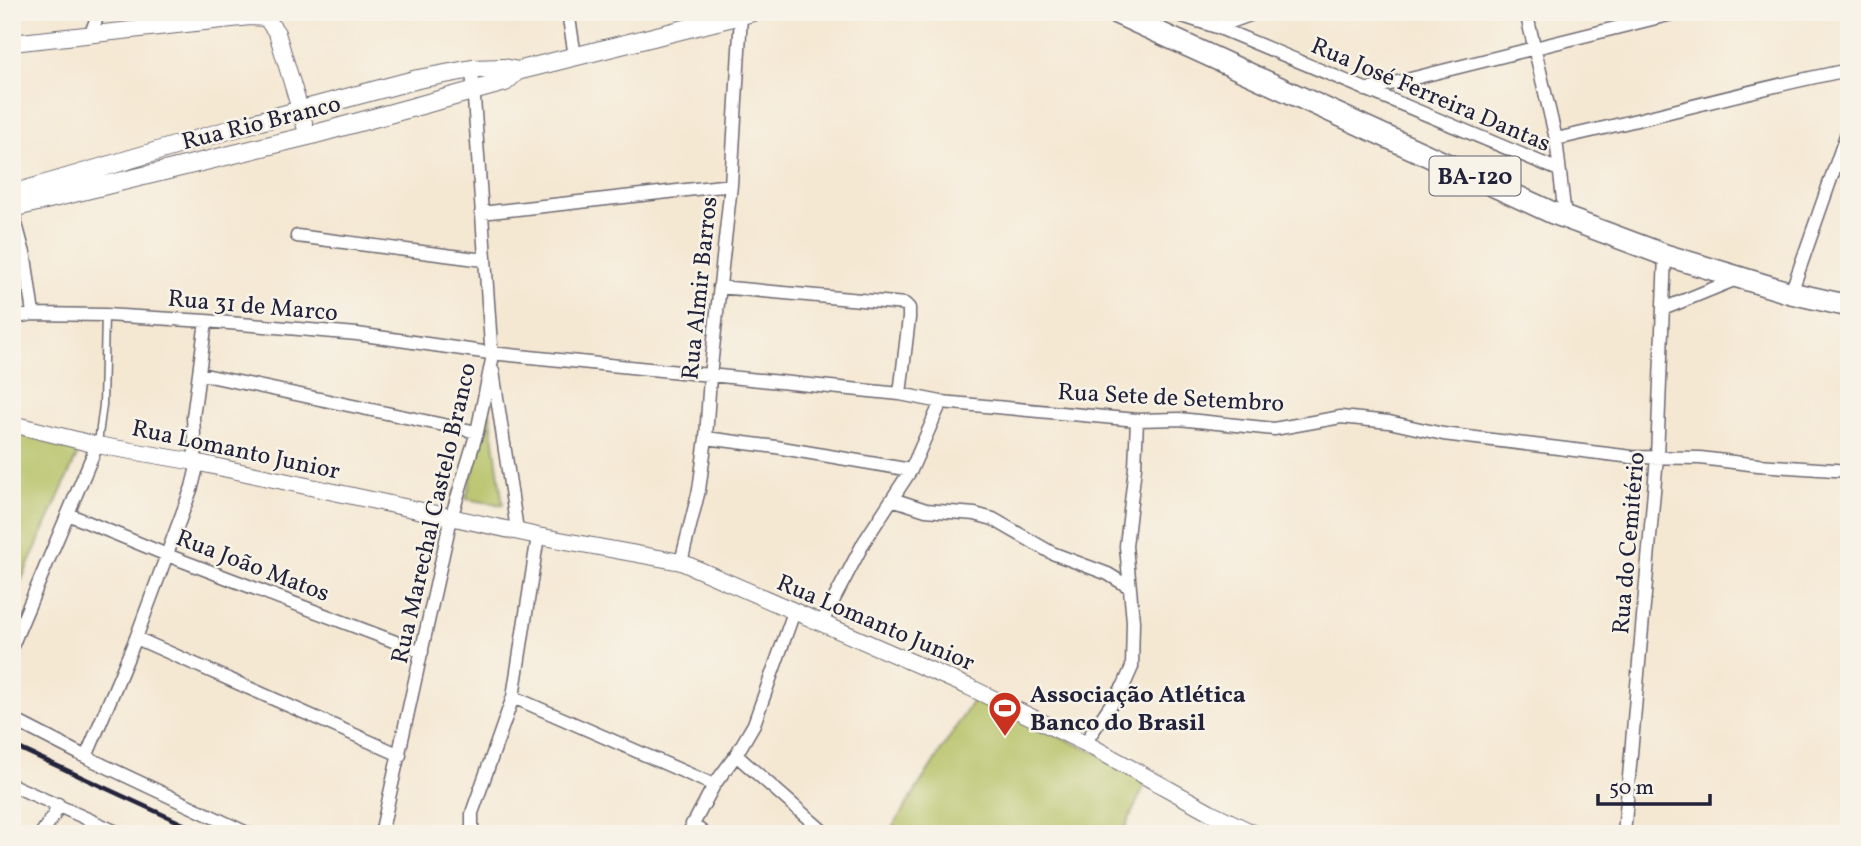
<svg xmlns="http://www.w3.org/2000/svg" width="1861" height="846" viewBox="0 0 1861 846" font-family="Vollkorn,serif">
	<rect width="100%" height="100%" fill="#f7f3e8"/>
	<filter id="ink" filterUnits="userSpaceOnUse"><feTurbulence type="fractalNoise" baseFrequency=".0143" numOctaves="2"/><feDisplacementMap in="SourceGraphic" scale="14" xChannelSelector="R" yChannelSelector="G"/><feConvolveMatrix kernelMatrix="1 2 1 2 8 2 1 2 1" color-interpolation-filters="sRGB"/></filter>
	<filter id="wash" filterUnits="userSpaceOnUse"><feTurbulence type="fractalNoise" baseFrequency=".00686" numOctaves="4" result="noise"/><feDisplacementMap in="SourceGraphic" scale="28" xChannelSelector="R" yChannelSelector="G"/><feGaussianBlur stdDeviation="1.57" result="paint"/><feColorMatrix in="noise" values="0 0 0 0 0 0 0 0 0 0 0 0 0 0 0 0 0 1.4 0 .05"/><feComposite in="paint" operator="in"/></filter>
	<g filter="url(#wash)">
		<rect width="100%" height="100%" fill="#f5e8d3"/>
		<!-- green -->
		<path fill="#b2bf61" stroke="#6a704e" stroke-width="2" d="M489,406L503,505L466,499Z
			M12,430L83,442L16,592L12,591Z
			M974,699L1149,776L1122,834H888Z"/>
	</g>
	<g filter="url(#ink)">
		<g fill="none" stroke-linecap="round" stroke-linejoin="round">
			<defs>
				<path id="service" d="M98,443L103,405L105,315"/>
				<path id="minor" d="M568,12L575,56
					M1170,12L1217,27L1559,170
					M1526,12L1556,139L1565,217
					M1217,27L1258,12
					M90,36L99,12
					M1366,90L1680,12
					M1556,139C1654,118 1750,89 1849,70
					M12,209L25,257L33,314
					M481,213L731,185
					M297,236L484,260
					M719,287L905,304L909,308V318L900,394
					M1791,293L1849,127
					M1663,309L1739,278
					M12,318L33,314L105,315L206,321L357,334L490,353L900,394L941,402L1137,420L1179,419L1274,429L1341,417L1389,422L1443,434L1632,457L1700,458L1758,465L1849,471
					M493,371L517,530
					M200,374L477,432
					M706,438L776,447L911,470
					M892,499L926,510L975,514L993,519L1052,553L1108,574L1129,587
					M70,515L167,555L422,652
					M681,562L699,490L706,438L710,376L731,185L741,16
					M821,624L864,542L911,470L941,402
					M136,638L400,755
					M12,646L97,445
					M513,697L714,785
					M12,719L86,757L249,834
					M1085,743L1124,685L1132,667L1133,621L1126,546L1135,467L1137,420
					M736,755L826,834
					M86,757L136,638L192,487L196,471L193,417L206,321
					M12,785L121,834
					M692,824L705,834
					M41,834L54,815L58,804
					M381,834L451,518L477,432L492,360L472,69
					M472,834V813L513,697L538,536
					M688,834L714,785L736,755L754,724L794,612
					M1624,834L1657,457L1665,255"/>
				<path id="tertiary" d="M12,43L250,17L266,18L277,33L308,136
					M12,424L97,445L195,462L538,536L681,562L969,687L1085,743L1210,812L1255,834"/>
				<path id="secondary" d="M12,194L249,124L418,79L472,69L504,68L517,71
					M12,208L308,136L505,82L517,71L753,12"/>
				<path id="primary" d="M1114,12L1553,213L1665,255L1791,293L1849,306"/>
			</defs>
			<!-- service casing -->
			<use href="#service" stroke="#6c6770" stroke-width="9"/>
			<!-- minor casing -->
			<use href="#minor" stroke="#6c6770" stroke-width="15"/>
			<!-- tertiary casing -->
			<use href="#tertiary" stroke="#6c6770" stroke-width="18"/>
			<!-- secondary casing -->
			<use href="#secondary" stroke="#6c6770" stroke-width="20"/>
			<!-- primary casing -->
			<use href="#primary" stroke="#6c6770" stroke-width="24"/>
			<!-- service -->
			<use href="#service" stroke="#fff" stroke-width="6"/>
			<!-- minor -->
			<use href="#minor" stroke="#fff" stroke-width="12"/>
			<!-- tertiary -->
			<use href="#tertiary" stroke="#fff" stroke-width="16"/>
			<!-- secondary -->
			<use href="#secondary" stroke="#fff" stroke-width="18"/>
			<!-- primary -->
			<use href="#primary" stroke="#fff" stroke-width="21"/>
			<!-- rail -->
			<path stroke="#22223b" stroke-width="4.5" d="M12,745L205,834"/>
		</g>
	</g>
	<!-- icons -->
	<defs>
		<symbol id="stadium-pin" viewBox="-11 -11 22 30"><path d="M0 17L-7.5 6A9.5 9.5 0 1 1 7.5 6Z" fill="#c8321e" stroke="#f7f3e8"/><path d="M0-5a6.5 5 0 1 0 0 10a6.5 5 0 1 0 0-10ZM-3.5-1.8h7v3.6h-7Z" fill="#fff"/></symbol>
	</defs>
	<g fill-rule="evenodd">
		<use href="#stadium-pin" x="986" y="689" width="38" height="52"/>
	</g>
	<g text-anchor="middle" stroke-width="5" stroke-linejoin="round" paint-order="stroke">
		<!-- shield labels -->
		<rect fill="#f7f3e8" stroke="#62616f" stroke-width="2" x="1429.5" y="156.5" width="91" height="39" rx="5"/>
		<g font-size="23" font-weight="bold" fill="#22223b">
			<text x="1475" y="184">BA-120</text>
		</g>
		<!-- street labels -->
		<g font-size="24" fill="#22223b" stroke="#f7f3e8">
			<text transform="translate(1431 94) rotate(23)" y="8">Rua José Ferreira Dantas</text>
			<text transform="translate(261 122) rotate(-14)" y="8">Rua Rio Branco</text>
			<text transform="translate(699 288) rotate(-84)" y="8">Rua Almir Barros</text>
			<text transform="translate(253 305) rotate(5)" y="8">Rua 31 de Marco</text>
			<text transform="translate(1171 397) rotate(3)" y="8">Rua Sete de Setembro</text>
			<text transform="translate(236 449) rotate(12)" y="8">Rua Lomanto Junior</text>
			<text transform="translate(433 513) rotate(-77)" y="8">Rua Marechal Castelo Branco</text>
			<text transform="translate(1628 543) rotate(-85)" y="8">Rua do Cemitério</text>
			<text transform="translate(253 565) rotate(21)" y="8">Rua João Matos</text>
			<text transform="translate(876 622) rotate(23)" y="8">Rua Lomanto Junior</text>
		</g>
		<!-- poi labels -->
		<g font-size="24" font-weight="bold" fill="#22223b" stroke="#f7f3e8" text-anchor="start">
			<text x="1030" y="702">Associação Atlética<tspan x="1030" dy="28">Banco do Brasil</tspan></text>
		</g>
	</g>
	<!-- margin -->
	<rect width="1861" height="846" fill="none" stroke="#f7f3e8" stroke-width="42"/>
	<!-- scale -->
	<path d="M1598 794v10h112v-10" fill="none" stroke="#22223b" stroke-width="3.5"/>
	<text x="1609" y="794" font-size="21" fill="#22223b" stroke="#f7f3e8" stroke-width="5" paint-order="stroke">50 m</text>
</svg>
